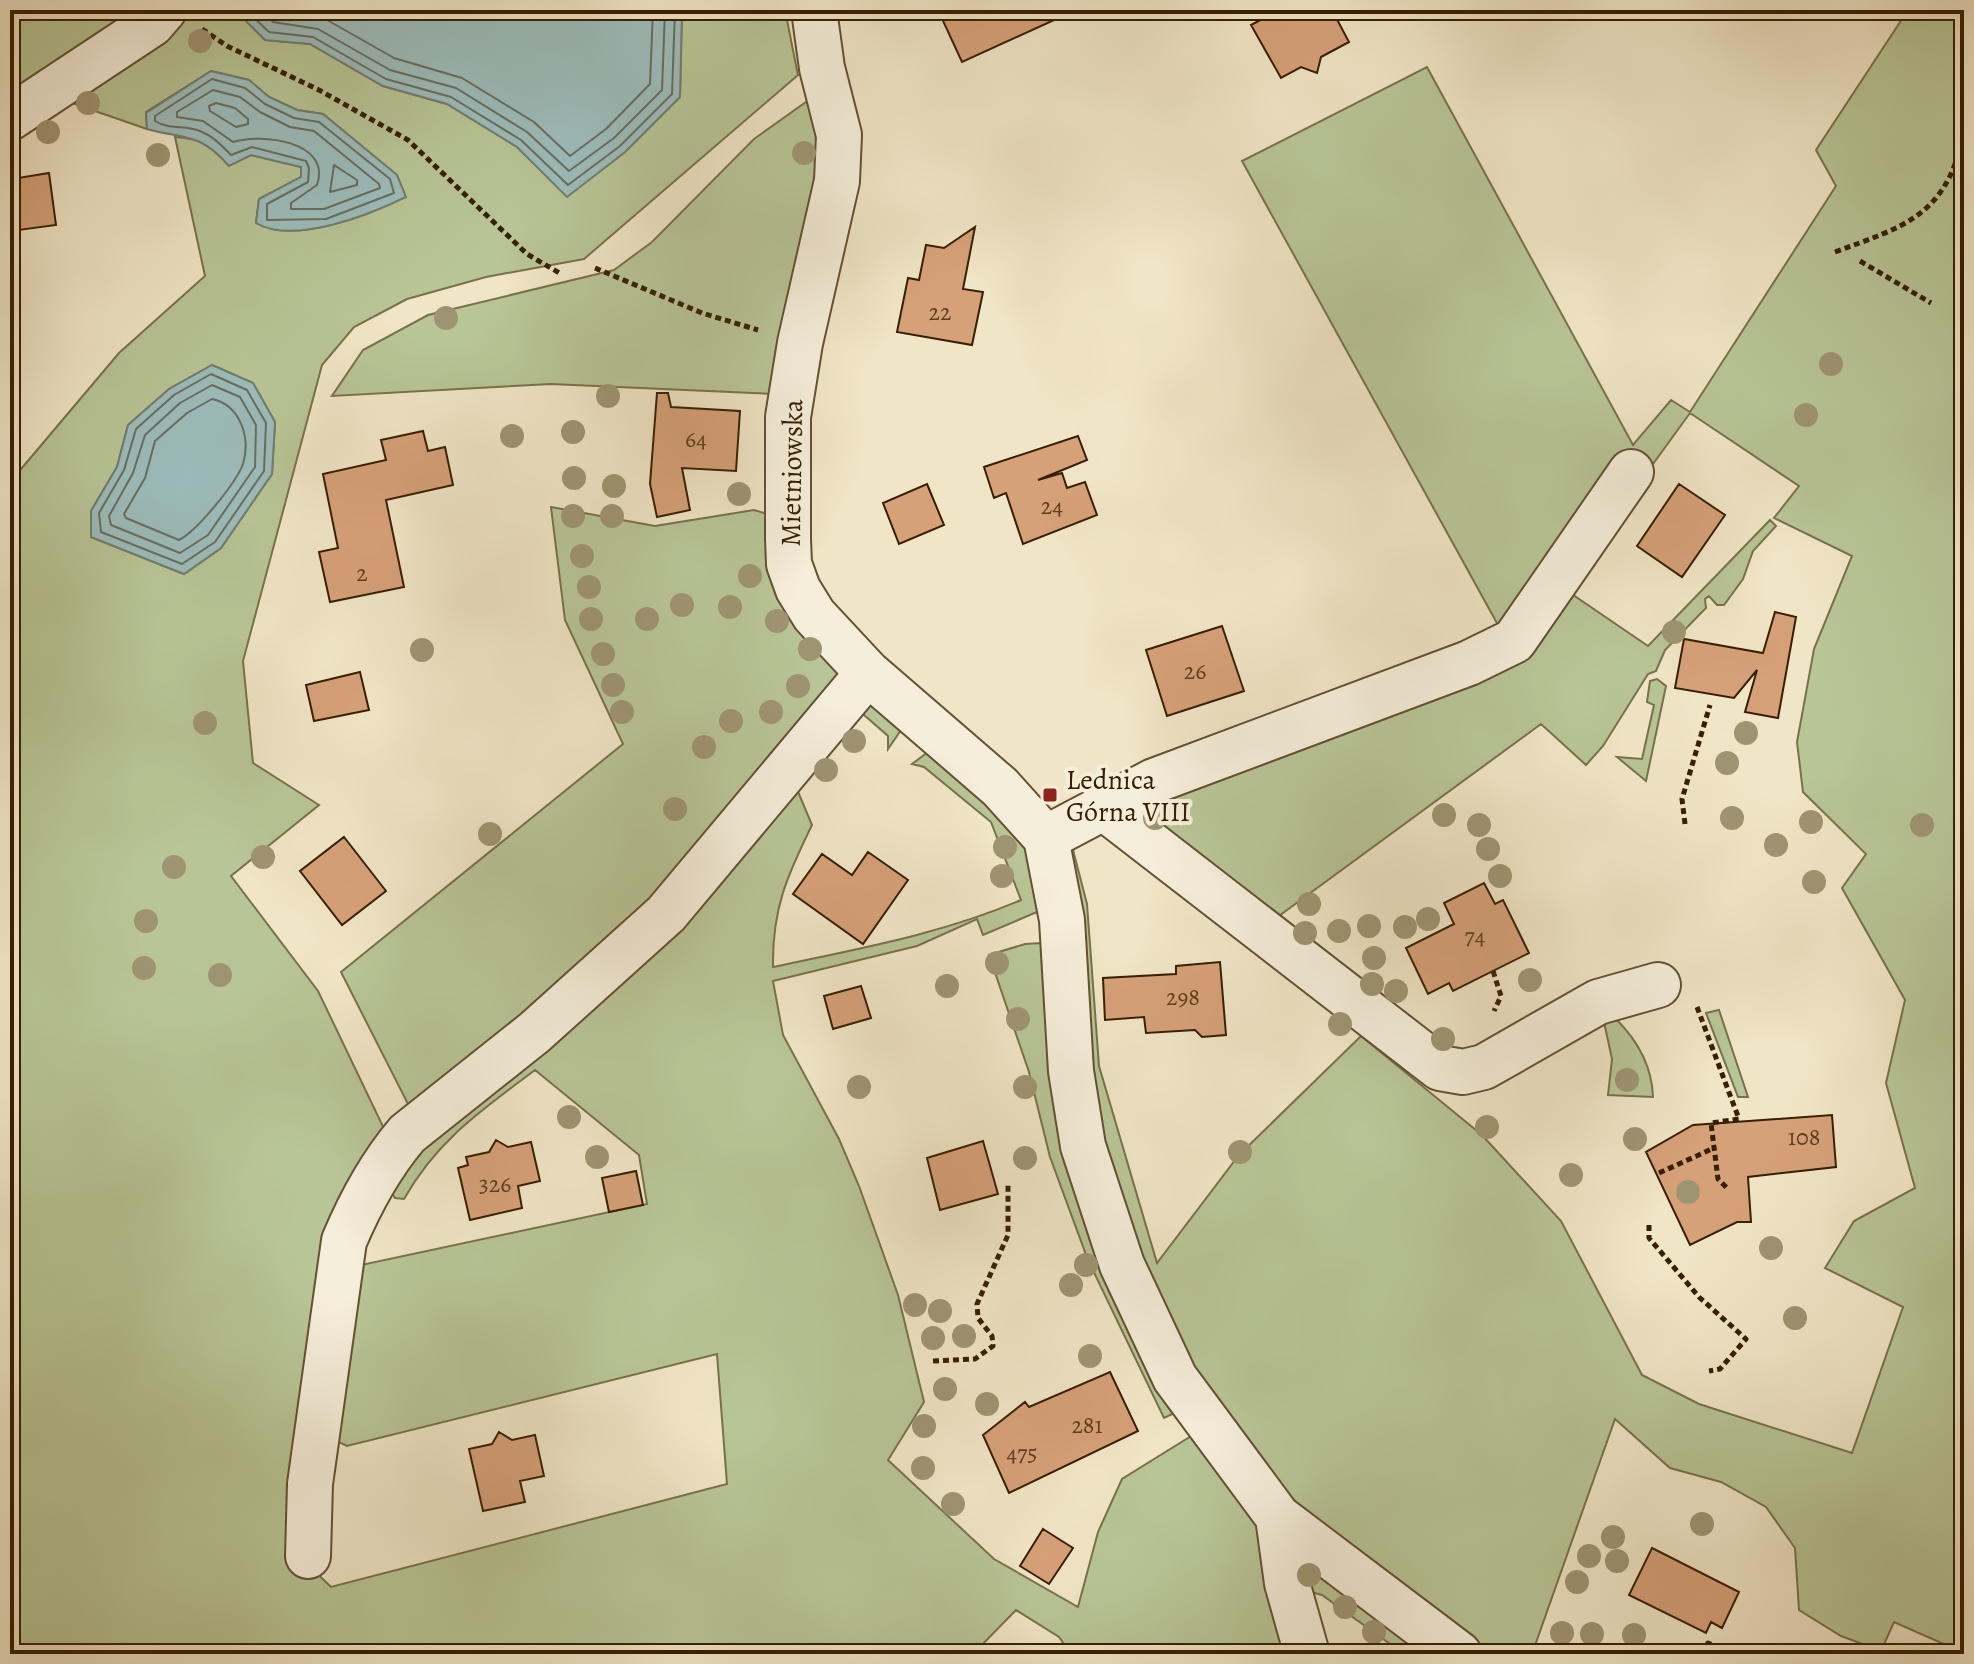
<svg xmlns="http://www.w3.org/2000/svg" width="1974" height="1664" viewBox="0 0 1974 1664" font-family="Alegreya,serif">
	<rect width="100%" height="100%" fill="#f0e5c6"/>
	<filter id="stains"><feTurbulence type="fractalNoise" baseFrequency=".0025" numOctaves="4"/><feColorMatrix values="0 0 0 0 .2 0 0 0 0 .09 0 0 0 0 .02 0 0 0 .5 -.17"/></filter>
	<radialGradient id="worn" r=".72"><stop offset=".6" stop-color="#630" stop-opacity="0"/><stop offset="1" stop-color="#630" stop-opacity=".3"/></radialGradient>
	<!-- green -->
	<path fill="#b8c596" stroke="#77724b" stroke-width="2" fill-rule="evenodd" d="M10,10H143L10,104Z
		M173,10H244L245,20L265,40L310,44L383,86L447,104L517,147L567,196L625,152L680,97L682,10H785L798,75L584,259L486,277L407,299L354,327L322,365L243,661L253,763L319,805L231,876L318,991L388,1137L333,1239L298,1513V1555L331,1587L727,1484L717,1354L347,1446L328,1437L347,1268L647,1204L639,1155L535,1070C482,1110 437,1140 404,1199L395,1198L388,1187L409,1148L526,1060L635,958L701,887L791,775L812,825C787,876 772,909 773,967C857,949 942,934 1021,900L991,822L924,767L912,764L936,746C982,785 1057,840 1044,909L983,935L977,919L917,946L773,981L783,1035L839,1139L859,1186L898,1295L924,1402L888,1460L994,1559L1078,1607L1098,1532L1122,1479L1217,1420C1149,1320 1095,1193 1082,1071C1077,1021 1081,970 1075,919C1073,897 1067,875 1063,854L1068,847L1073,850L1087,904L1099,1066L1157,1263L1239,1155L1361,1036L1482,1135L1561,1221L1642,1375L1699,1404L1852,1453L1903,1307L1825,1268L1854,1221L1915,1188L1886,1083L1905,1000L1842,888L1866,854L1803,792L1797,742L1814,649L1852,556L1774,518L1799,486L1690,413L1563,588L1648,646L1770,520L1776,526L1753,551L1743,579L1724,605H1717L1709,596L1705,599L1706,608L1665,650L1656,671L1648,674L1603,746L1586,765L1541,724L1272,921L1124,807L1340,719L1514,654L1242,161L1427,67L1633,445L1671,400L1690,412L1836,186L1816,150L1908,10H1964V1653L1894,1622L1881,1651L1841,1636L1799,1610L1795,1548L1766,1507L1721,1482L1670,1468L1615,1419L1532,1654H1484L1286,1507L1262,1522L1269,1534L1272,1564L1299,1654H1071L1059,1637L1016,1610L973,1654H10V563L16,475L119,353L205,276L175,137C201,138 212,146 229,165L251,155L301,167L302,177L259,199L256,223C294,245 369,215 405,196L397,175L323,114L297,110L269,97L249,80L211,71L146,112L147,129L60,99L149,36ZM212,365L253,383L275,422L272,474L221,548L184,574L91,537V511L117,467L128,425L169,389Z
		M806,102H815L824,149L776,394L551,384L332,396L363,350L428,315L614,270L652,242L754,139Z
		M551,507L655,526L754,510L771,515C763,600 784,603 840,659V677L687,869L412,1112L341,972L623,744L565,620Z
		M1657,679L1666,686L1646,781L1617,757L1642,759L1654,705L1647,702L1650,681Z
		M871,689L901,730L888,749V736L863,714L854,699Z
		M1042,943L1062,1103L1181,1410L1164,1418L1088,1260L1050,1157L1029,1072L989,955L1025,944Z
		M1719,1010L1748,1097H1738L1706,1013Z
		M1616,1019C1638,1041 1652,1066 1653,1097L1608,1095L1612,1059L1604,1022Z
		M1292,1546L1430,1654H1404L1322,1595L1307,1591Z"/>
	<!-- water -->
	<path fill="#9cbdbc" stroke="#737e71" stroke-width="2" d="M244,10H682L680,97L625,152L567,197L517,147L447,104L383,86L310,44L265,40L245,20Z
		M211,71L249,80L269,97L297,110L323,114L397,175L406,197C369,215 294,245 256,223L259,199L301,177V167L251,155L229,166C199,132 187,140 147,129L146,113Z
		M212,365L253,383L275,422L272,474L221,548L184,574L91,537V511L117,467L128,425L169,389Z"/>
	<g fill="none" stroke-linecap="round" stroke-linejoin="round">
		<!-- shore -->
		<path stroke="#696e5e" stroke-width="2" d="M252,10L253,17L269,32L313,37L386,79L451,97L521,140L568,185L620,146L672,94L675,10
			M262,10L273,22L318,29L390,70L456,88L527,132L569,171L614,138L662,90L665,10
			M277,10L320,16L394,58L462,78L534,122L570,156L606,129L650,84L653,10
			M212,79L245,88L265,104L294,118L319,122L390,179L394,193L326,219L267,220V204L308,182L309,168L306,161L252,147L231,155C221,145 213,136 200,131C185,125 169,130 155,121V116Z
			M213,90L240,97L260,112L290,127L314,131L379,184L380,188L324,209H291V203L317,185C332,141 261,133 233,142L203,121L177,117V112Z
			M216,103L235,108L248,119V124L236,127L210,111L209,106Z
			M334,165L357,180V185L330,192Z
			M211,374L247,390L266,423L264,471L215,542L182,564L101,532L99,513L124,470L136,429L174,395Z
			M212,385L240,397L256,425L255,467L208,535L180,553L111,525L109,516L133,473L145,435L180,403Z
			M212,399C240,405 251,437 243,464C236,483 197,531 179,540L126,518L124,514L145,478L155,441L187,413Z"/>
	</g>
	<!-- building -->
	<path fill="#d6a078" stroke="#361f00" stroke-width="2" d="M938,10H1076L962,62Z
		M1279,10H1332L1349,42L1321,57L1317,73L1301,67L1281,78L1251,25Z
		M49,173L56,225L19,230L12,179Z
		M975,227L963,289L983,292L972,345L897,332L908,278L919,280L926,245L944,248Z
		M657,393H668L671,407L740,411L736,471L682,468L690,510L657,517L650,484Z
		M423,431L428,451L445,447L453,485L386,500L404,587L330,602L319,552L338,548L323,474L386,460L381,440Z
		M1078,436L1087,460L1038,480L1062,473L1067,488L1085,482L1097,515L1023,544L1006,493L994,498L984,467Z
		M927,484L944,525L899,544L883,503Z
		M1679,484L1725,515L1682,577L1637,546Z
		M1775,612L1796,617L1778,718L1745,712L1757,670L1734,698L1675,688L1684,639L1763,653Z
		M1222,626L1244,691L1167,716L1146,650Z
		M360,672L369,710L314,721L306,685Z
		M344,837L386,891L342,925L300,871Z
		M868,852L908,880L863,944L793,894L822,854L852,875Z
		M1484,883L1495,904L1503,900L1529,953L1453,991L1449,983L1428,994L1406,948L1454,924L1444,903Z
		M1220,962L1226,1035L1202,1037L1195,1030L1146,1033L1144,1017L1105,1020L1103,978L1176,974V966Z
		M861,986L871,1018L833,1029L824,996Z
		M1832,1115L1836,1167L1748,1177L1751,1222H1737L1690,1245L1646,1152L1693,1125Z
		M496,1140L508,1147L531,1142L540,1181L518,1186L522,1208L470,1220L458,1168L468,1165L466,1157L489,1152Z
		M983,1141L998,1194L940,1210L927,1158Z
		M636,1171L643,1205L609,1212L602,1178Z
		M1110,1372L1138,1431L1009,1493L983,1435L1025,1402L1029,1407Z
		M499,1432L512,1440L535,1435L544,1476L520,1481L525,1502L483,1511L469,1449L492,1444Z
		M1043,1529L1073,1548L1049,1584L1020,1566Z
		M1652,1548L1739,1592L1722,1628L1711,1622L1706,1633L1629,1595Z"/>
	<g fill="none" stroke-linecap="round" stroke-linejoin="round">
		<defs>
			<path id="minor" d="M814,10L822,68L839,135L837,181L800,343L788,417V539L789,564L798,589L814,615L868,673L1000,787L1046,838L1062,920L1071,1071L1083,1146L1122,1265L1175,1378L1278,1517L1459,1654
				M10,118L152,24L164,10
				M1104,808L1440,1068L1463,1072L1484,1067L1598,1002L1658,985
				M1046,838L1154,781L1469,663L1514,641L1631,472
				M1278,1517L1287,1583L1307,1654
				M308,1556L310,1484L344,1241C360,1203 380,1166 407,1134L535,1032L666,914L868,673"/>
		</defs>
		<!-- minor casing -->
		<use href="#minor" stroke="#645032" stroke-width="48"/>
		<!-- path -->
		<path stroke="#361f00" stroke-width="5" stroke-dasharray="6 4" stroke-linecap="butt" d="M202,29L227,46L319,90L408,140L527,254L561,274
			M1835,252C1902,227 1944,217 1962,141
			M1860,261L1931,303
			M595,268L702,313L758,330
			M1685,824L1682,799L1710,705
			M1493,971L1501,996L1494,1011
			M1697,1007L1739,1119L1711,1123L1718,1179L1728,1189
			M1659,1173L1714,1148
			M1649,1225V1238L1699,1297L1746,1339L1720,1369L1709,1371
			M933,1361L975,1359L993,1346L992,1336L978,1318L977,1304L1008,1235V1185
			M1702,1654L1708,1643L1731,1652"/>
		<!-- minor -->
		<use href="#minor" stroke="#f5eeda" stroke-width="44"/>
	</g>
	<!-- trees -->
	<g fill="#9f9472">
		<circle cx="200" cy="41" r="12"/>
		<circle cx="88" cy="103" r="12"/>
		<circle cx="48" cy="132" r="12"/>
		<circle cx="804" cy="153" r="12"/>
		<circle cx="158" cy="155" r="12"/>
		<circle cx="446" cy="318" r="12"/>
		<circle cx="1831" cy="364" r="12"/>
		<circle cx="608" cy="396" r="12"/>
		<circle cx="1806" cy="415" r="12"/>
		<circle cx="573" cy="432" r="12"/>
		<circle cx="512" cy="436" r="12"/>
		<circle cx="574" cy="478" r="12"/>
		<circle cx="614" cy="486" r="12"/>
		<circle cx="739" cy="494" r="12"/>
		<circle cx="573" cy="516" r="12"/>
		<circle cx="612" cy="516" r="12"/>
		<circle cx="582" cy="556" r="12"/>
		<circle cx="750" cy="576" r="12"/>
		<circle cx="589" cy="587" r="12"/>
		<circle cx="682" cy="605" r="12"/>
		<circle cx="730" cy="607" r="12"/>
		<circle cx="591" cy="619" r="12"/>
		<circle cx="647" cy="619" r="12"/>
		<circle cx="777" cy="621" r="12"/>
		<circle cx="1674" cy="632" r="12"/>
		<circle cx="810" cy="649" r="12"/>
		<circle cx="422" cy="650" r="12"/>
		<circle cx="603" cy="654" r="12"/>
		<circle cx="613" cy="685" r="12"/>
		<circle cx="798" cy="686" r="12"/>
		<circle cx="622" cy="712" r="12"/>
		<circle cx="771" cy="712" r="12"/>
		<circle cx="731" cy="721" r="12"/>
		<circle cx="205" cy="723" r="12"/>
		<circle cx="1746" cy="733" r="12"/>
		<circle cx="854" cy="741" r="12"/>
		<circle cx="704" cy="747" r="12"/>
		<circle cx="1727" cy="763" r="12"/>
		<circle cx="826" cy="770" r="12"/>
		<circle cx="675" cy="809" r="12"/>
		<circle cx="1444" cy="815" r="12"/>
		<circle cx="1155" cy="818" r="12"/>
		<circle cx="1732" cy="818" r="12"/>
		<circle cx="1811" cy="822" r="12"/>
		<circle cx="1479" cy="825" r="12"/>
		<circle cx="1922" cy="825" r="12"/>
		<circle cx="490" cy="834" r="12"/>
		<circle cx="1776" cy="845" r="12"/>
		<circle cx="1005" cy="847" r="12"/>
		<circle cx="1488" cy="849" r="12"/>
		<circle cx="263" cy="857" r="12"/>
		<circle cx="174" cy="867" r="12"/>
		<circle cx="1002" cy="876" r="12"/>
		<circle cx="1500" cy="876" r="12"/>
		<circle cx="1814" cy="882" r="12"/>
		<circle cx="1309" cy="904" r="12"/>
		<circle cx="1428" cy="919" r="12"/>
		<circle cx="146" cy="921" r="12"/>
		<circle cx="1369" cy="926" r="12"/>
		<circle cx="1405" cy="927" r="12"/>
		<circle cx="1339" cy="931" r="12"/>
		<circle cx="1305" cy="933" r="12"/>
		<circle cx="1374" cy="958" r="12"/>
		<circle cx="997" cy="963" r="12"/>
		<circle cx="144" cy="968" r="12"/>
		<circle cx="220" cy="975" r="12"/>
		<circle cx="1530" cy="980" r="12"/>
		<circle cx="1372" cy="984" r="12"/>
		<circle cx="947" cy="986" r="12"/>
		<circle cx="1396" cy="991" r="12"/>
		<circle cx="1018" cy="1019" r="12"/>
		<circle cx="1340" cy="1024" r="12"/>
		<circle cx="1443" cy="1039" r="12"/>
		<circle cx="1627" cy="1080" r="12"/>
		<circle cx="859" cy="1087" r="12"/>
		<circle cx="1025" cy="1087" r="12"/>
		<circle cx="569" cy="1117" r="12"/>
		<circle cx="1487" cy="1127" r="12"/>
		<circle cx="1635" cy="1139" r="12"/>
		<circle cx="1240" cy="1152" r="12"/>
		<circle cx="597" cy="1157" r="12"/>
		<circle cx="1025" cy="1158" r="12"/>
		<circle cx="1571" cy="1175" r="12"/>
		<circle cx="1688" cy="1192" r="12"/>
		<circle cx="1771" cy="1248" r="12"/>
		<circle cx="1086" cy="1265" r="12"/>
		<circle cx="1071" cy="1285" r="12"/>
		<circle cx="915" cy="1305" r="12"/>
		<circle cx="940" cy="1311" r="12"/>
		<circle cx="1795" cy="1318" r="12"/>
		<circle cx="964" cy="1336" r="12"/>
		<circle cx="933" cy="1338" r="12"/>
		<circle cx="1090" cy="1356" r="12"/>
		<circle cx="945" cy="1389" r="12"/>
		<circle cx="987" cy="1404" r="12"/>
		<circle cx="924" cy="1426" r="12"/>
		<circle cx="923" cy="1468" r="12"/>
		<circle cx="953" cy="1504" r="12"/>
		<circle cx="1702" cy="1524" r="12"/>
		<circle cx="1613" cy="1537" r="12"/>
		<circle cx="1589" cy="1556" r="12"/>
		<circle cx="1617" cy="1561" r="12"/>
		<circle cx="1309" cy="1575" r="12"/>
		<circle cx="1577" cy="1582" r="12"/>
		<circle cx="1345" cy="1607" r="12"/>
		<circle cx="1374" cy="1632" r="12"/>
		<circle cx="1562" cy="1633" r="12"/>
		<circle cx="1592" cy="1634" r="12"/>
		<circle cx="1634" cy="1635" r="12"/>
	</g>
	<!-- markers -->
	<rect fill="#8f2418" stroke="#f5eeda" stroke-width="3" x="1042" y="787" width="16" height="16" rx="4"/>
	<g text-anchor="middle" stroke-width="8" stroke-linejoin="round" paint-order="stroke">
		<!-- number labels -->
		<g font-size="24" fill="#5e3f1e">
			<text x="940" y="320">22</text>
			<text x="696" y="447">64</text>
			<text x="1052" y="514">24</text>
			<text x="362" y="581">2</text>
			<text x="1195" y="679">26</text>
			<text x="1475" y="944">74</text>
			<text x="1183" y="1005">298</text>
			<text x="1804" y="1145">108</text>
			<text x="495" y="1192">326</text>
			<text x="1087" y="1433">281</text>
			<text x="1022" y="1461">475</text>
		</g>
		<!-- street labels -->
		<g font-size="28" fill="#361f00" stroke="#f5eeda">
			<text transform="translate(791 473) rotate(-89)" y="10">Mietniowska</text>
		</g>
		<!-- poi labels -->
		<g font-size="28" fill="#361f00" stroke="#f5eeda" text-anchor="start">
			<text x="1066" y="789">Lednica<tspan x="1066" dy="32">Górna VIII</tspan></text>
		</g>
	</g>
	<!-- margin -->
	<rect width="1974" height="1664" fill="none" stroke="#f0e5c6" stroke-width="40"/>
	<rect x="12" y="12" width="1950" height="1640" fill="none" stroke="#361f00" stroke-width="4"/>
	<rect x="20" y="20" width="1934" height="1624" fill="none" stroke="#361f00" stroke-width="2"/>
	<rect width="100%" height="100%" filter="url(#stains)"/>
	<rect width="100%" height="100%" fill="url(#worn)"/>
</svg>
